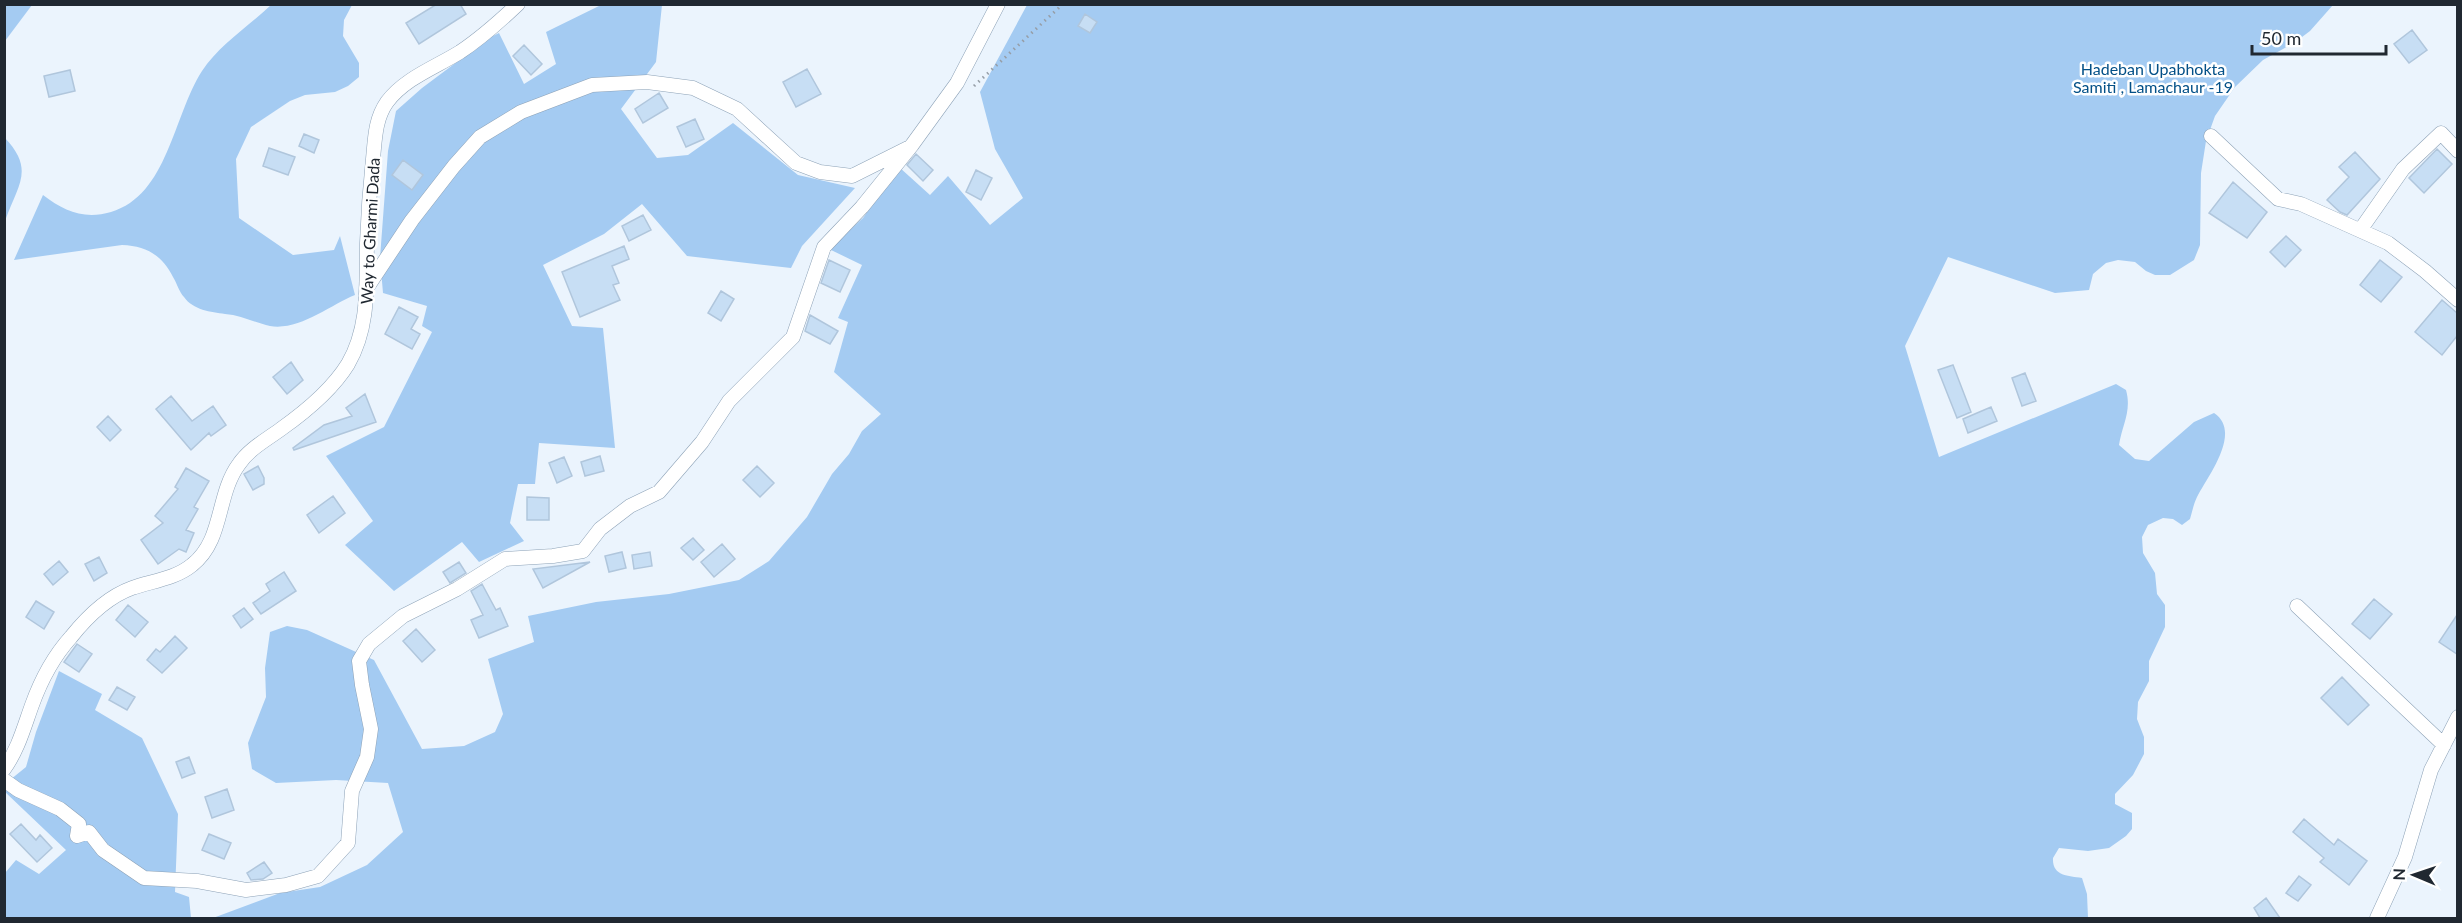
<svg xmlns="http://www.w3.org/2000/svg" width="2462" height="923" viewBox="0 0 2462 923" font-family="Lato,sans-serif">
	<rect width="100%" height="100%" fill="#ebf4fd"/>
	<!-- green -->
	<path fill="#a4cbf2" d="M5,4L32,5L5,41L4,5Z
		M271,5H352L344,20L343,36L359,63V77L348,86L335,92L305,95L290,101L251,127L236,159L239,218L293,255L334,250L340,236L355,295C330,305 299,331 270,326C255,323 241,315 225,314C211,312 193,310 184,297C179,292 177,283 173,277C162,255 146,246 122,245L14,260L43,195C64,211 84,220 111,212C168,195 173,116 202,71C219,45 249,26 271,5Z
		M601,5H662L656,62L621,109L657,158L688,155L733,123L798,175L855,188L802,246L791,268L687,256L642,204L604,234L543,265L572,326L603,328L615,448L539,443L535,484H518L510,523L524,541L479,562L462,542L394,591L345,545L373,521L326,456L384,427L432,332L422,326L427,306L383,293L380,258L388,151L396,111L422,88L489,38L499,33L524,84L556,64L546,32Z
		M1027,5H2333L2310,31L2294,43L2263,60L2235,87L2215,116L2206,141L2201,173L2200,245L2194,260L2170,275H2155L2146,271L2135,262L2118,260L2106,263L2093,274L2089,290L2055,293L1948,257L1905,346L1939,457L2116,384L2126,390C2132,411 2122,425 2119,445L2135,459L2149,461L2194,422L2214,413C2243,432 2207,477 2197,497C2194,503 2192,512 2190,519L2182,525L2173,519L2163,518L2148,525L2142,537L2143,553L2155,573L2157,594L2165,605V627L2149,661V681L2138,702L2137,719L2144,737V754L2133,775L2115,794V804L2132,813V829L2126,836L2109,848L2088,851L2059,848L2053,858C2052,876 2068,876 2082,878L2087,894L2088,918H213L280,893L320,887L367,865L403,832L388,783L336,780L276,783L252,769L248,743L266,697L265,668L270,632L287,626L307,630L374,660L422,749L464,746L495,732L503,714L488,659L534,642L528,616L596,602L669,594L739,580L769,561L807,517L832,474L849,454L862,431L881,414L834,372L848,322L838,318L862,265L829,249L863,218L899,167L930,195L948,176L990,225L1023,198L995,149L980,92Z
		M5,138C35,170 18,184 5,221Z
		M59,671L102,694L95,710L142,738L178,814L175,892L189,897L191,918H5V873L16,860L39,874L66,850L4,791L5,784L26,767L36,732Z"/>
	<!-- building -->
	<path fill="#c7def4" stroke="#b0c6dc" stroke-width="1.5" d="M437,4H460L466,14L419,44L406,23Z
		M1085,14L1097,22L1090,33L1078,26Z
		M2412,30L2427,50L2409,63L2394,44Z
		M524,45L542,64L531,75L513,56Z
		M807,69L821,94L796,107L783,82Z
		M70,70L75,91L49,97L44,76Z
		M659,93L668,108L643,123L635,109Z
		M695,119L704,139L686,147L677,127Z
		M304,134L319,140L314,153L299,146Z
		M269,148L295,157L288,175L263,166Z
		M2437,149L2452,164L2424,193L2409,178Z
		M2355,152L2380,179L2347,215L2340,212L2327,200L2349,177L2339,167Z
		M916,154L933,170L923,181L907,165Z
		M403,160L423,175L412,190L392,175Z
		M976,170L992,178L981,200L966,192Z
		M2233,182L2267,212L2247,238L2209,213Z
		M643,215L651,230L629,241L622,226Z
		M2286,236L2301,250L2285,267L2270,252Z
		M624,246L629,259L612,266L619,283L613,285L620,300L580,317L562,272Z
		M829,260L850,270L840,292L821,283Z
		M2380,260L2402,277L2381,302L2360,285Z
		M721,291L734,299L721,321L708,313Z
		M2442,300L2457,313V336L2442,355L2415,332Z
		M399,307L418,317L411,329L420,334L412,349L385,334Z
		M810,315L838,331L830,344L805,331Z
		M291,362L303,380L287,394L273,377Z
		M1953,365L1971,412L1957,418L1938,370Z
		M2025,373L2036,401L2022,406L2012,378Z
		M365,394L376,422L294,450L293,448L324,425L352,416L346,408Z
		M171,396L192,421L213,406L226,425L211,436L209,433L191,450L156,409Z
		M1991,407L1997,421L1968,433L1963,419Z
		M108,416L121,430L110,441L97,427Z
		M600,456L604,471L585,476L581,462Z
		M564,457L572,476L557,483L549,463Z
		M258,466L264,478V484L253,490L244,474Z
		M757,466L774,483L760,497L743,480Z
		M186,468L209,481L194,507L198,509L186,530L194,533L186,552L179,549L158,564L141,540L163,523L155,516L178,489L175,487Z
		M333,496L345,513L319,533L307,515Z
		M527,497L549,498V520H527Z
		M693,538L704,550L693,560L681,548Z
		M722,544L735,559L714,577L701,562Z
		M622,552L626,568L609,572L605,556Z
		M650,552L652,566L634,569L632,555Z
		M99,557L107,573L94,581L85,564Z
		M59,561L68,572L53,585L44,574Z
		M459,562L466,573L450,583L443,572Z
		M590,562L543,588L533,569Z
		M284,572L296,591L261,614L253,603L270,591L266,584Z
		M482,584L496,610L500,608L508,626L479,638L471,620L483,615L471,591Z
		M2374,599L2392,614L2370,639L2352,624Z
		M36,601L54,612L44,629L26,617Z
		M128,605L148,622L135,637L116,620Z
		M244,608L253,619L241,628L233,616Z
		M2457,615V654L2439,642Z
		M416,629L435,650L422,662L403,641Z
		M175,636L187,648L162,673L147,660L156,649L160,652Z
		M77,644L92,654L79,672L64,662Z
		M2342,677L2369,705L2348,725L2321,698Z
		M117,687L135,697L127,710L109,700Z
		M189,757L195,773L182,778L176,762Z
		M227,789L234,810L212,818L205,797Z
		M2304,819L2334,845L2338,839L2367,861L2349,885L2320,862L2324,858L2293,832Z
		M21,824L36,840L40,835L52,848L37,862L10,834Z
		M209,834L231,843L224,859L202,850Z
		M264,862L272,873L263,879L251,880L247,873Z
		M2299,876L2311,885L2298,901L2286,893Z
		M2266,898L2280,918H2260L2254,908Z"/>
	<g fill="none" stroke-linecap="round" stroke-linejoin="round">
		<defs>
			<path id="street" d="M2211,136L2278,199L2301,204L2388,243L2425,271L2458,300
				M2361,229L2403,169L2441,133L2458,151
				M368,286L412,220L454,166L480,137L521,112L592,85L647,82L693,88L737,109L796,163L820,172L852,176L908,148
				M2297,606L2444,745
				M4,769C18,750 24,727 32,705C41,680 53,657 71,637C87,617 107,597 132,588C152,581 175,579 192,565C224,540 216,495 239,464C249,449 266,440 281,429C305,412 332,390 348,364C370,326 366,284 367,243C368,215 370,187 373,159C375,139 375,119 387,102C405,78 436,67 460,52C481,38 500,21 518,4
				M4,780L18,790L60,809L79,824L77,836L89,832L103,850L144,878L197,881L246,890L286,885L318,876L348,843L352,791L367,757L371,729L362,685L359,661L369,644L403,616L457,589L505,559L553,556L583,551L600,529L630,506L659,492L702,442L729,401L793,337L824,247L862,207L912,145L957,83L998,4
				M2377,918L2405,857L2431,770L2458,717"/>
		</defs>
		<!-- street casing -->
		<use href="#street" stroke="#8da2b7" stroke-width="15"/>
		<!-- path -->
		<path stroke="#969ea7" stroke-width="3" stroke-dasharray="1.5 4.5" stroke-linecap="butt" d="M974,86L1063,4"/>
		<!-- street -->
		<use href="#street" stroke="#fff" stroke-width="14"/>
	</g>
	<g text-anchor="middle" stroke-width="5" stroke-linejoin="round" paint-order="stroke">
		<!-- park labels -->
		<g font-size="16" fill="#035087" stroke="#fff">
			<text x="2153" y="75">Hadeban Upabhokta<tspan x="2153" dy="18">Samiti , Lamachaur -19</tspan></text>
		</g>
		<!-- street labels -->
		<g font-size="16" fill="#202831" stroke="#fff">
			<text transform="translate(370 231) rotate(-87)" y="6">Way to Gharmi Dada</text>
		</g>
	</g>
	<!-- border -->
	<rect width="2462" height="923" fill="none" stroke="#202831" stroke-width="12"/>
	<!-- north arrow -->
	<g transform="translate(2414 875) rotate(272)" stroke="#ffffff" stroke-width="4.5" paint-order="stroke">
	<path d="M0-4.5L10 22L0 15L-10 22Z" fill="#202831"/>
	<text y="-9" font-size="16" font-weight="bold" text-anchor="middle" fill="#202831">N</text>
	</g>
	<!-- scale -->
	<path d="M2252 45v9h134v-9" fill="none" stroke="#202831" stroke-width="3"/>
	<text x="2261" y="45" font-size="18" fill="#202831" stroke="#ffffff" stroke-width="4.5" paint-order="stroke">50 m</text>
</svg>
